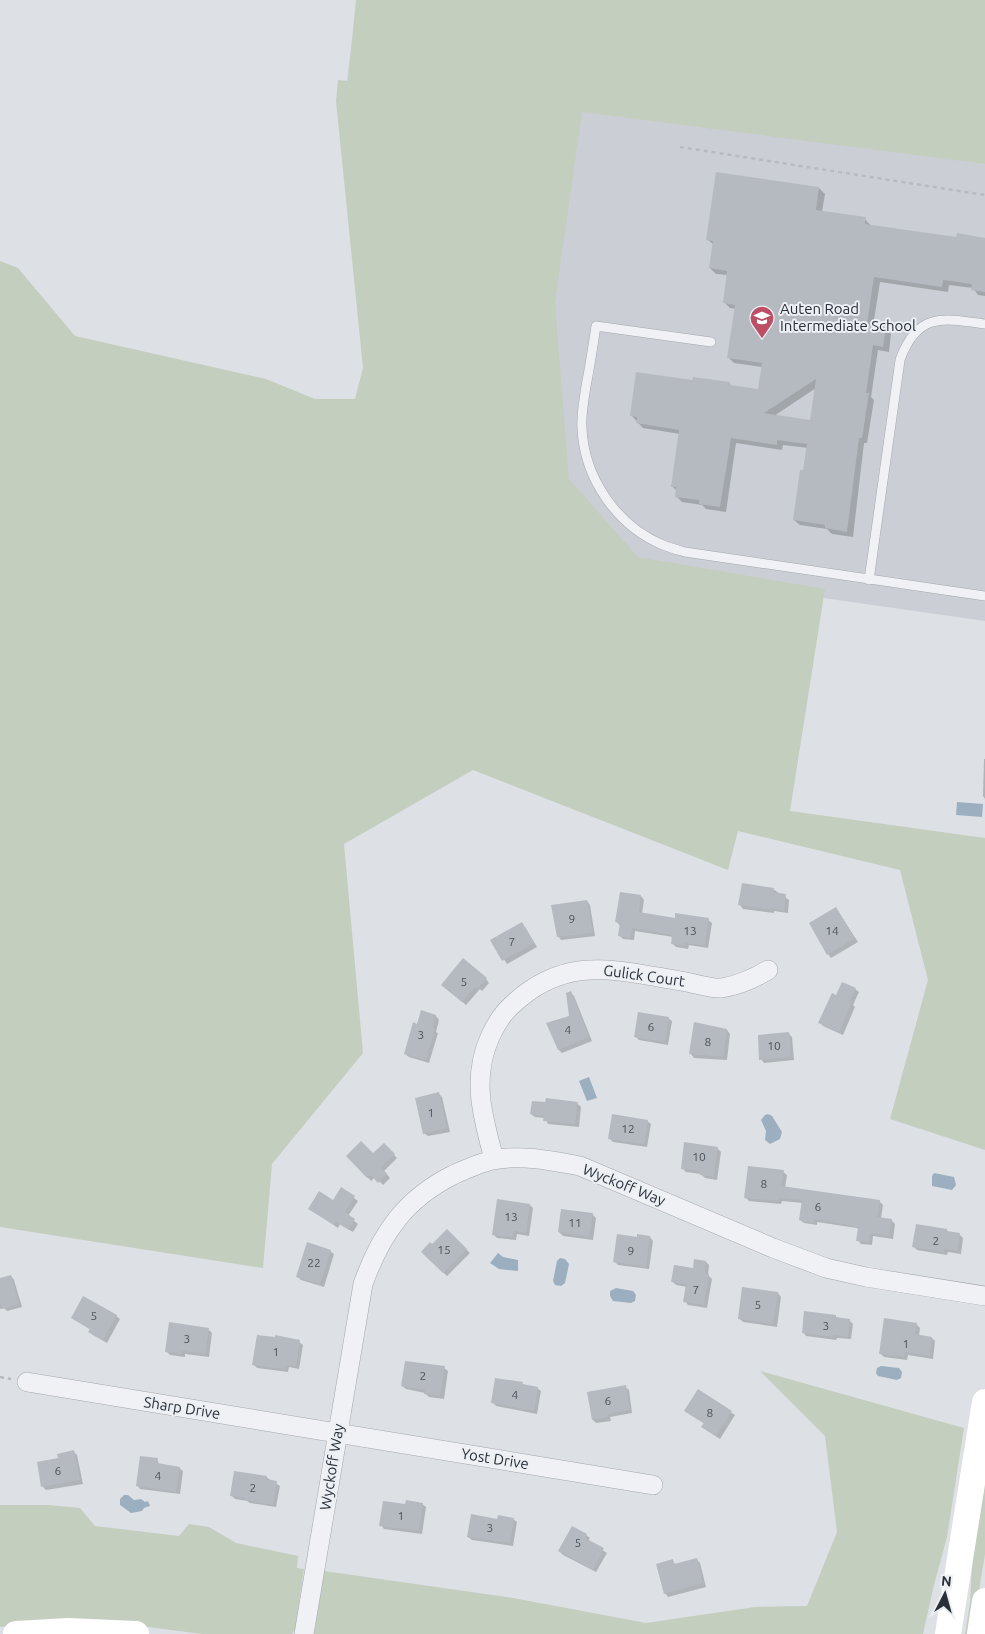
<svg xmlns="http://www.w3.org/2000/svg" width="985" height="1634" viewBox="0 0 985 1634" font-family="Ubuntu,sans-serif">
	<rect width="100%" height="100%" fill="#dde0e5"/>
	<!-- built -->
	<path fill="#cbcfd5" d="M357,0H985V621L508,553L345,97Z"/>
	<!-- green -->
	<path fill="#c3cebf" d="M356,0H985V164L582,112L555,303L569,479L638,557L825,589L790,811L985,838V1150L890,1119L928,980L900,870L738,831L728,870L473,770L344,844L363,1053L272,1164L263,1268L0,1227V261L18,268L75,336L266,379L315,399H355L363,368L336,101L338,80L348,81Z
		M760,1371L964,1428L947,1537L933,1589L923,1634H314L324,1571L513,1598L646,1623L755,1607L807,1606L837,1532L825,1436Z
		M985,1462V1554L972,1634H965L970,1603L974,1530Z
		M0,1505H49L80,1508L95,1526L179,1536L189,1524L209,1527L236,1543L298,1556L297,1568L304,1569L295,1629L292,1634H202L117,1623L53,1622L0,1627Z"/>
	<!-- water -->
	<path fill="#9bafc1" d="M957,802L983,804L982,817L956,815Z
		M589,1077L597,1098L587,1101L579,1081Z
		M768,1114L772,1116L782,1132L780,1139L770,1144L765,1140L766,1131L761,1120L765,1115Z
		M934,1173L954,1177L956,1185L952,1190L932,1186V1176Z
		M498,1253L503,1257L518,1260V1271L499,1269L490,1263Z
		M560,1258L565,1259L569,1264L565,1283L561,1286L555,1285L553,1281L557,1261Z
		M616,1288L633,1291L636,1295L635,1301L631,1303L613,1301L610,1296V1291Z
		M881,1366L899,1368L902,1372L901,1378L897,1380L878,1376L876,1373L877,1368Z
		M124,1495H128L134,1500L141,1499L145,1502L148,1501L150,1506L144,1508L142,1511L131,1513L120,1505V1499Z"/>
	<!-- shadow -->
	<path fill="#0003" fill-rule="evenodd" d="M717,173L819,188L825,194L822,212L865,219L871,226L957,238L985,239V296L978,295L973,288L949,285L948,292L880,282L873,326L886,328L891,334L889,352L878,350L871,397L874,400L867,443H864L853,537L832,534L827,529L800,525L794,520L808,448L783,445L782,450L736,443L726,512L706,509L702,505L682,502L676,496L677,491L672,486L680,434L643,428L631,415L694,382L730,384L733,387L759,391L762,367L734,363L728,357L736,309L730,308L724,302L728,275L716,274L710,268L714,245L707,239ZM816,388L811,422L774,416Z
		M984,759H985V799L983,796Z
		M773,889L789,900L788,913L774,911V913L743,909L740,905Z
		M641,896L644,900L642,914L676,919L708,920L712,923L708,948L689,945L688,949L676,947L672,943L673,937L635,931L634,940L623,939L619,935L620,926L617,922Z
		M587,901L590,905L595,936L561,940L558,936Z
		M836,909L858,942L831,958L828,954Z
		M525,927L537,947L507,964L492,941Z
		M486,979L489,983L482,991L480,989L466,1005L446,988Z
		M855,989L859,992L853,1005L855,1007L843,1035L823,1026L820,1022L837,996Z
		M570,993L574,996L592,1041L562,1053L559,1050L548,1024L571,1016Z
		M436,1016L439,1020L436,1032L438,1033L429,1063L409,1057L405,1054L418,1025Z
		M668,1018L672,1021L668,1045L639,1040L635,1036Z
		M727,1030L730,1034L727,1060L694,1058L691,1054Z
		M789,1034L792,1037L794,1060L764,1063L761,1059Z
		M439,1094L442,1097L450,1132L428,1136L424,1133Z
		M577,1103L581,1107L579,1127L548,1124L545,1118L535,1117L531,1114Z
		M647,1121L651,1124L647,1147L613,1142L609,1138Z
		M384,1144L397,1158L384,1171L390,1178L383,1185L375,1177L371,1181L348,1156L373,1155Z
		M717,1148L721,1152L717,1180L705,1178L701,1174L686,1172L682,1168Z
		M783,1172L787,1175L785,1188L879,1201L883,1205L881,1219L891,1220L895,1224L893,1239L873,1236L872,1245L861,1244L858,1240L859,1231L857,1228L817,1222V1225L804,1223L800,1220L803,1203L782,1201L781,1204L749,1201L745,1197Z
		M342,1189L358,1201L348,1216L358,1224L353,1232L340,1224L338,1228L309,1208L334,1201Z
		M530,1205L533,1208L529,1236L517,1234L516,1240L497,1238L493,1234Z
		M592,1214L596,1218L593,1240L563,1236L559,1232Z
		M947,1230L949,1233L959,1234L963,1238L961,1254L948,1252L947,1255L917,1250L913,1246Z
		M447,1231L470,1253L447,1276L422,1252L432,1246Z
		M650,1237L653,1241L649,1269L618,1265L614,1261Z
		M330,1251L334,1254L324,1287L301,1280L298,1277Z
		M706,1262L709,1265L708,1275L712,1279L707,1308L688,1305L685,1301L687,1287L676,1285L673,1282Z
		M11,1276L14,1280L22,1307L7,1311L4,1308L0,1309V1279Z
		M778,1293L781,1297L777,1327L743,1322L739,1318Z
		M116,1316L120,1319L107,1343L93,1335L90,1332L91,1330L72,1318Z
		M835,1316L838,1319L849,1320L853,1324L851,1339L837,1338L836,1340L806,1336L803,1332Z
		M916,1324L920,1328L919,1336L932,1338L935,1341L933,1359L908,1355L907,1360L884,1357L880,1353Z
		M209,1330L212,1333L209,1357L185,1354V1357L170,1355L166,1351Z
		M299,1342L303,1345L299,1369L289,1367L288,1372L257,1368L254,1365Z
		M444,1368L448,1371L444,1399L429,1397L425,1393L406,1389L402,1386Z
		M522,1383L525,1386L537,1388L541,1391L537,1414L496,1406L493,1402Z
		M625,1387L629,1390L632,1413L610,1417L611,1421L596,1423L593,1420Z
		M699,1391L735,1415L720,1439L706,1430L705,1424L689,1414Z
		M74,1452L77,1455L83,1484L46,1490L43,1487L59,1459Z
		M157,1460L160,1465L179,1468L183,1471L180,1494L140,1489L137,1485Z
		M266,1477L280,1486L276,1507L250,1503L247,1501L235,1499L231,1495Z
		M422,1504L426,1507L422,1534L384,1529L381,1525L406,1505Z
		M513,1519L517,1522L513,1546L472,1540L468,1537L498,1520Z
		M586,1535L590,1538L588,1541L607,1553L596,1572L563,1555L559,1551Z
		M696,1559L700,1563L706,1587L668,1597L665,1593L672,1561L676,1565Z"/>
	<!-- building -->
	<path fill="#b5bac1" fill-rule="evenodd" d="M716,172L819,187L816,210L866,217L865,224L956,237L957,233L985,238V292L971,290L972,284L943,280L942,287L874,277L867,324L886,327L883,347L873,345L866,393H869L862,438H859L847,532L825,528V525L793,520L800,470H803L807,444L777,440V445L731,438L720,507L699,504V500L675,497L676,487H671L679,430L636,423L637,417L630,416L636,372L692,380L693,377L730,382V385L758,389L762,363L727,358L735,305L723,303L727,271L709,268L713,241L706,240ZM816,379L810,420L764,413Z
		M742,883L774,888L773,892L786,894L784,911L771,908V910L738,905Z
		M620,892L641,895L639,912L675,918V913L709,918L705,946L685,943V946L671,944L672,935L632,928L631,938L618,936L620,923L615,922Z
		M587,900L593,933L557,937L551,905Z
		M836,907L855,938L827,955L809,923Z
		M522,922L534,943L502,961L490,940Z
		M463,958L487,978L478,989L475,987L462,1002L441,985Z
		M842,982L856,988L850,1001L852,1002L839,1032L818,1023L832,993L836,995Z
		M571,991L589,1037L558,1050L546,1023L569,1016L566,993Z
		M421,1010L436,1015L433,1028L435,1029L426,1060L404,1054L413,1022L417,1024Z
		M638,1012L669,1017L665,1042L634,1037Z
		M694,1022L727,1029L723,1057L689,1054Z
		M789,1032L791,1057L759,1060L758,1035Z
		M439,1092L447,1128L423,1134L415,1098Z
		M546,1098L578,1102L575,1124L543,1121L544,1116L530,1114L532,1101L545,1102Z
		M612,1114L648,1120L644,1144L608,1139Z
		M361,1141L373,1153L384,1143L395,1154L381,1167L387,1174L378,1183L371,1175L367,1178L346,1156Z
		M684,1142L718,1147L714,1177L700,1175V1171L681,1169Z
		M748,1166L784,1170L781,1186L880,1200L877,1217L892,1219L889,1236L870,1233L869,1242L856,1241L858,1228L854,1227V1226L814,1219L813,1223L799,1220L802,1200L779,1198L778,1201L744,1198Z
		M341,1187L355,1196L345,1212L355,1219L349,1230L336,1222L334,1225L308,1209L319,1191L333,1200Z
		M497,1199L530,1204L526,1233L514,1231L513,1237L492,1235Z
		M561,1209L593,1213L589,1237L558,1232Z
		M916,1224L947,1229V1231L960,1233L957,1251L944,1249V1252L912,1247Z
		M447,1229L467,1249L443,1273L421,1252L430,1242L432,1244Z
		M617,1234L637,1237V1234L650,1236L646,1267L613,1262Z
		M307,1242L331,1250L320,1285L296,1277Z
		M694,1259L706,1261L705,1274H709L704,1305L683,1302L686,1284L671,1282L674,1265L693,1268Z
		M11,1275L19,1304L2,1309L0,1301V1278Z
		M742,1287L778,1292L773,1324L738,1319Z
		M83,1296L117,1315L103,1340L88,1332L90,1329L71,1318Z
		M804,1311L836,1315V1317L850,1319L848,1337L834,1335L833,1337L802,1333Z
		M884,1318L917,1323L915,1334L932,1337L930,1356L905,1352L904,1357L879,1354Z
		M169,1322L209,1328L205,1354L182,1351L181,1354L165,1352Z
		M257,1335L275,1337V1335L300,1340L296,1366L285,1365V1369L252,1365Z
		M405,1361L445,1366L440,1396L424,1394L425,1390L401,1386Z
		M495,1378L523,1382L522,1384L538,1387L534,1411L491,1403Z
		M626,1385L630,1410L607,1414L608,1417L592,1420L587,1392Z
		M698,1389L732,1411L716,1436L701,1427L704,1423L684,1411Z
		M74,1450L80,1480L41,1487L37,1462L58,1458L57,1454Z
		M140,1456L158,1458L157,1463L180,1467L176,1492L136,1486Z
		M234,1471L267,1476L266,1479L277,1481L273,1505L245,1500V1498L230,1496Z
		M406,1500L423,1503L419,1531L379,1526L383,1501L405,1504Z
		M471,1514L497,1519L498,1515L514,1518L510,1543L467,1537Z
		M572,1526L587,1534L585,1538L604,1548L593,1570L558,1551Z
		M697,1558L703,1583L664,1594L656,1564L673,1559L674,1564Z"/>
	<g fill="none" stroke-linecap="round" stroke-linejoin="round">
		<defs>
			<path id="lane" d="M711,342L596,326C593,346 590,366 586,386C584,400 581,414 582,428C584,478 617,526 663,545C670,548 678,550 685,552L985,596
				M869,580L900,360C917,312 943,318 985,324"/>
			<path id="street" d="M494,1159C483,1118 471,1079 490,1037C495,1026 501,1015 511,1006C565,954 614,970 681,981C694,983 710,989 722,988C739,985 753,979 768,970
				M27,1382L653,1485
				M304,1634L363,1284C381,1234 405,1199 453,1175C466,1169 479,1163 493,1160C521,1154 553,1161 580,1166L773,1248L826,1268L866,1277L985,1296"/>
		</defs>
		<!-- lane casing -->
		<use href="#lane" stroke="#a3a7ae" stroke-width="10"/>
		<!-- street casing -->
		<use href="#street" stroke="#a3a7ae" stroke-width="20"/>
		<!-- path -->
		<path stroke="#b7bbc0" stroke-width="2.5" stroke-dasharray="4 4" stroke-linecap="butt" d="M680,147L985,195
			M0,1377L11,1379"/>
		<!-- lane -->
		<use href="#lane" stroke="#eff1f4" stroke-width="9"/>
		<!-- street -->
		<use href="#street" stroke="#eff1f4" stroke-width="19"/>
		<!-- secondary -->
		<path stroke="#fff" stroke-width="26" d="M16,1634L68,1631L136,1634
			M948,1634L985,1402
			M980,1634L985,1601"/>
	</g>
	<!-- icons -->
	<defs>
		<symbol id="school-pin" viewBox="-11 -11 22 30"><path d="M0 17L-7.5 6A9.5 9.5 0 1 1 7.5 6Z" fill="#bc4f65" stroke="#eceff3"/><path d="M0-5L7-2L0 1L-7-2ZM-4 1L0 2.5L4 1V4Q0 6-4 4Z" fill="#fff"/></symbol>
	</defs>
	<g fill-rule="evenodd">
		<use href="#school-pin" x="748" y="304" width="28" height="38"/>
	</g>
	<g text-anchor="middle" stroke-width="4" stroke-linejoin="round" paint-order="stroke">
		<!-- number labels -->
		<g font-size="12" fill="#4b525b">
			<text x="572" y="923">9</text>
			<text x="690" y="935">13</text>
			<text x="832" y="935">14</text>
			<text x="512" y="946">7</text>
			<text x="464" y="986">5</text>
			<text x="651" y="1031">6</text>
			<text x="568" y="1034">4</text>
			<text x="421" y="1039">3</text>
			<text x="708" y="1046">8</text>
			<text x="774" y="1050">10</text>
			<text x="431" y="1117">1</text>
			<text x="628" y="1133">12</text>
			<text x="699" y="1161">10</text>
			<text x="764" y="1188">8</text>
			<text x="818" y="1211">6</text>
			<text x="511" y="1221">13</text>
			<text x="575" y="1227">11</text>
			<text x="936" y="1245">2</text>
			<text x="444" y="1254">15</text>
			<text x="631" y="1255">9</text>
			<text x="314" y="1267">22</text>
			<text x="696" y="1294">7</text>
			<text x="758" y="1309">5</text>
			<text x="94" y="1320">5</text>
			<text x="826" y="1330">3</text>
			<text x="187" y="1343">3</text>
			<text x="906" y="1348">1</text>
			<text x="276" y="1356">1</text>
			<text x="423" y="1380">2</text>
			<text x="515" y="1399">4</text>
			<text x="608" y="1405">6</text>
			<text x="710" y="1417">8</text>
			<text x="58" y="1475">6</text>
			<text x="158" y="1480">4</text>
			<text x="253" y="1492">2</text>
			<text x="401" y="1520">1</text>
			<text x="490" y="1532">3</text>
			<text x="578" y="1547">5</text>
		</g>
		<!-- poi labels -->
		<g font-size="15" fill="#282f39" stroke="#eceff3" text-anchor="start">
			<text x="780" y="314">Auten Road<tspan x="780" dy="17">Intermediate School</tspan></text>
		</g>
		<!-- street labels -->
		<g font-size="15" fill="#282f39" stroke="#eceff3">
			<text transform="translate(644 976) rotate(8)" y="5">Gulick Court</text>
			<text transform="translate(624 1185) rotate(22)" y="5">Wyckoff Way</text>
			<text transform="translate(182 1408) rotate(9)" y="5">Sharp Drive</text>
			<text transform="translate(495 1459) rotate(9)" y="5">Yost Drive</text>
			<text transform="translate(332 1467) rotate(-81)" y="5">Wyckoff Way</text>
		</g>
	</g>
	<!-- north arrow -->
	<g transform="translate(945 1594) rotate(6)" stroke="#eceff3" stroke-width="4" paint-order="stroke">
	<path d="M0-4L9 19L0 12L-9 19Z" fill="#282f39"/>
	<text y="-8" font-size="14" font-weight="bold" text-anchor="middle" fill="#282f39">N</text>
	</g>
</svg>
